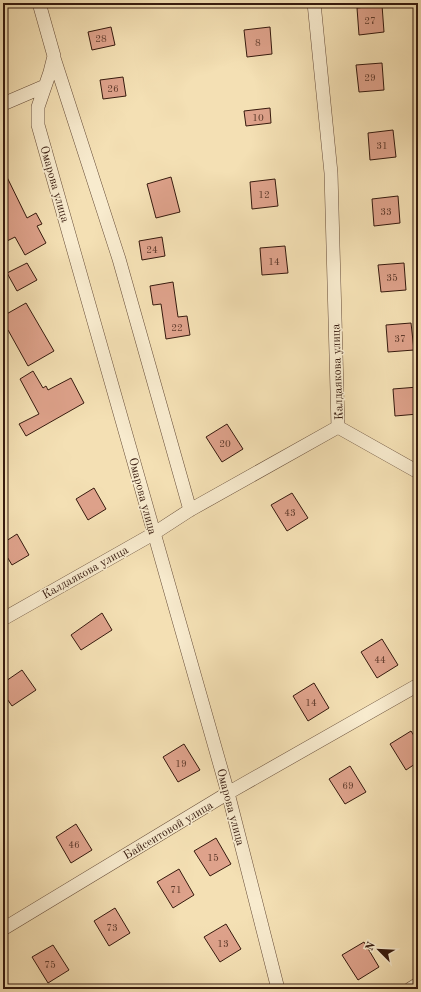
<svg xmlns="http://www.w3.org/2000/svg" width="421" height="992" viewBox="0 0 421 992" font-family="'Old Standard TT',serif">
	<rect width="100%" height="100%" fill="#f4e0b4"/>
	<filter id="stains"><feTurbulence type="fractalNoise" baseFrequency=".005" numOctaves="4"/><feColorMatrix values="0 0 0 0 .2 0 0 0 0 .09 0 0 0 0 .02 0 0 0 .5 -.17"/></filter>
	<radialGradient id="worn" r=".72"><stop offset=".6" stop-color="#630" stop-opacity="0"/><stop offset="1" stop-color="#630" stop-opacity=".3"/></radialGradient>
	<!-- building -->
	<path fill="#dea28b" stroke="#361a0e" d="M382,5L384,32L359,35L357,8Z
		M111,27L115,45L92,50L88,32Z
		M270,27L272,54L247,57L244,30Z
		M382,63L384,90L359,92L356,65Z
		M123,77L126,96L103,99L100,80Z
		M270,108L271,123L246,126L244,111Z
		M393,130L396,157L370,160L368,133Z
		M3,169L27,218L36,213L42,224L37,226L46,243L25,255L15,237L3,243Z
		M171,177L180,212L156,218L147,184Z
		M275,179L278,206L252,209L250,182Z
		M398,196L400,223L374,226L372,199Z
		M162,237L165,256L142,260L139,241Z
		M285,246L288,273L262,275L260,248Z
		M27,263L37,280L17,291L7,273Z
		M404,263L406,290L381,292L378,265Z
		M173,282L178,317L187,316L190,335L166,339L161,304L153,305L150,286Z
		M26,303L54,351L28,366L8,330L3,333V316Z
		M411,323L414,350L388,352L386,325Z
		M33,371L43,388L46,386L48,390L71,378L84,403L26,436L19,424L39,414L20,379Z
		M418,387V414L395,416L393,389Z
		M227,424L243,449L222,462L206,437Z
		M94,488L106,509L88,520L76,499Z
		M292,493L308,518L287,531L271,505Z
		M17,534L29,555L12,565L3,550V543Z
		M102,613L112,630L81,650L71,635Z
		M382,639L398,665L377,678L361,652Z
		M22,670L36,690L12,706L3,693V683Z
		M314,683L329,708L308,721L293,696Z
		M411,731L418,742V762L406,770L390,744Z
		M184,744L200,770L178,782L163,757Z
		M350,766L366,792L345,804L329,779Z
		M76,824L92,850L71,863L56,837Z
		M216,838L231,864L210,876L194,851Z
		M179,869L194,895L173,908L157,882Z
		M115,908L130,933L109,946L94,921Z
		M226,924L241,949L220,962L204,937Z
		M364,942L379,967L358,980L342,955Z
		M53,945L69,970L48,983L32,957Z"/>
	<g fill="none" stroke-linecap="round" stroke-linejoin="round">
		<defs>
			<path id="street" d="M39,3L54,56L50,72L38,107V125L228,793L278,989
				M54,58L119,259L190,510
				M3,104L45,86
				M338,427L418,472
				M3,619L153,534L190,510L338,427L331,173L314,3
				M3,929L228,793L418,685
				M410,989L418,984"/>
		</defs>
		<!-- street casing -->
		<use href="#street" stroke="#664c38" stroke-width="14"/>
		<!-- street -->
		<use href="#street" stroke="#f8ebce" stroke-width="13"/>
	</g>
	<g text-anchor="middle" stroke-width="3" stroke-linejoin="round" paint-order="stroke">
		<!-- number labels -->
		<g font-size="10" fill="#603c2d">
			<text x="370" y="24">27</text>
			<text x="101" y="42">28</text>
			<text x="258" y="46">8</text>
			<text x="370" y="81">29</text>
			<text x="113" y="92">26</text>
			<text x="258" y="121">10</text>
			<text x="382" y="149">31</text>
			<text x="264" y="198">12</text>
			<text x="386" y="215">33</text>
			<text x="152" y="253">24</text>
			<text x="274" y="265">14</text>
			<text x="392" y="281">35</text>
			<text x="177" y="331">22</text>
			<text x="400" y="342">37</text>
			<text x="225" y="447">20</text>
			<text x="290" y="516">43</text>
			<text x="380" y="663">44</text>
			<text x="311" y="706">14</text>
			<text x="181" y="767">19</text>
			<text x="348" y="789">69</text>
			<text x="74" y="848">46</text>
			<text x="213" y="861">15</text>
			<text x="176" y="893">71</text>
			<text x="112" y="931">73</text>
			<text x="223" y="947">13</text>
			<text x="50" y="968">75</text>
		</g>
		<!-- street labels -->
		<g font-size="12" fill="#361a0e" stroke="#f8ebce">
			<text transform="translate(55 184) rotate(74)" y="4">Омарова улица</text>
			<text transform="translate(337 372) rotate(-92)" y="4">Калдаякова улица</text>
			<text transform="translate(143 496) rotate(75)" y="4">Омарова улица</text>
			<text transform="translate(85 572) rotate(-29)" y="4">Калдаякова улица</text>
			<text transform="translate(231 807) rotate(75)" y="4">Омарова улица</text>
			<text transform="translate(168 830) rotate(-31)" y="4">Байсеитовой улица</text>
		</g>
	</g>
	<!-- margin -->
	<rect width="421" height="992" fill="none" stroke="#f4e0b4" stroke-width="16"/>
	<rect x="4" y="4" width="413" height="984" fill="none" stroke="#361a0e" stroke-width="2"/>
	<rect x="8" y="8" width="405" height="976" fill="none" stroke="#361a0e"/>
	<!-- north arrow -->
	<g transform="translate(379 950) rotate(294)" stroke="#f8ebce" stroke-width="3" paint-order="stroke">
	<path d="M0-3L7 15L0 10L-7 15Z" fill="#361a0e"/>
	<text y="-6" font-size="11" font-weight="bold" text-anchor="middle" fill="#361a0e">N</text>
	</g>
	<rect width="100%" height="100%" filter="url(#stains)"/>
	<rect width="100%" height="100%" fill="url(#worn)"/>
</svg>
